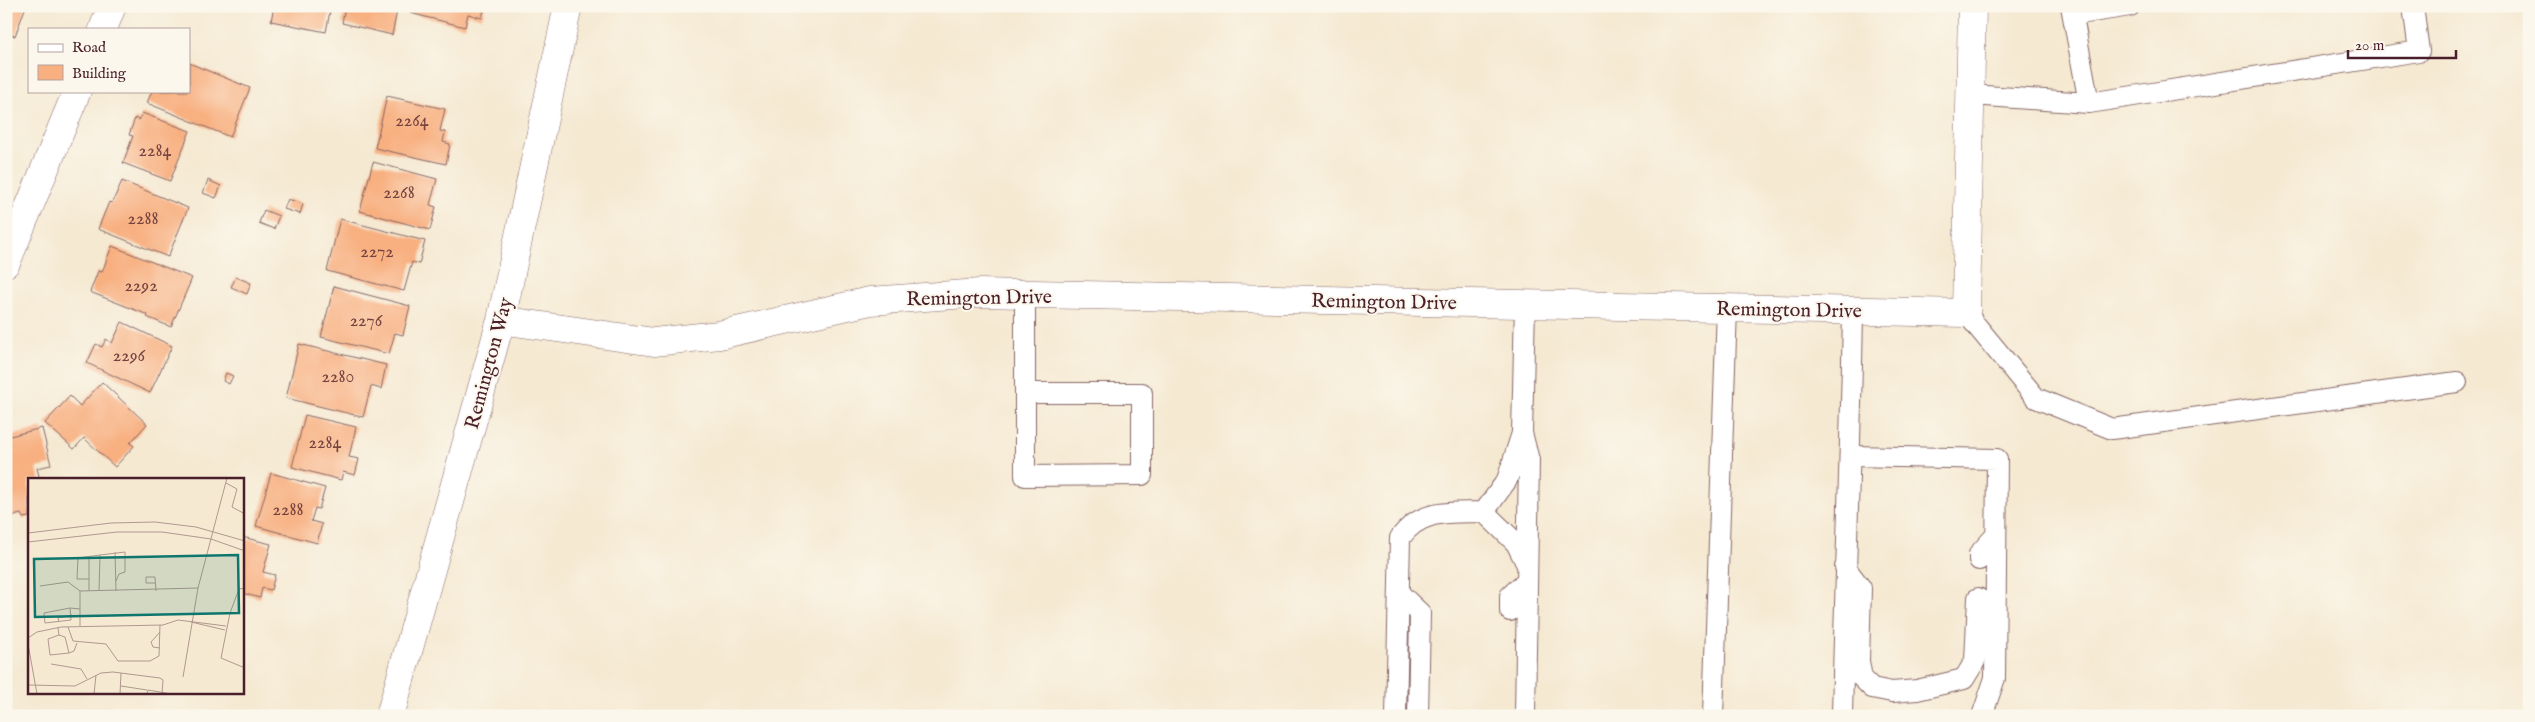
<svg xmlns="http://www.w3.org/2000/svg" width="2535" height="722" viewBox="0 0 2535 722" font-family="'IM FELL English',serif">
	<rect width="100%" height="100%" fill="#fbf7ec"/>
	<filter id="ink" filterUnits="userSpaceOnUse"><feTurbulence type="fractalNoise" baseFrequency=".02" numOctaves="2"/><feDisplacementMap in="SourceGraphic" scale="10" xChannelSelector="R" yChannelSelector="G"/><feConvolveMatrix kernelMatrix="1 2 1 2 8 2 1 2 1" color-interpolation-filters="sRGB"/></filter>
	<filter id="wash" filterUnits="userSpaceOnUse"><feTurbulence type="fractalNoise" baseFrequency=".0096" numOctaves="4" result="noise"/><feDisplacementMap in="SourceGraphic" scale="20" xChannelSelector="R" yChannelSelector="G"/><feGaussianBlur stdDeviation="1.12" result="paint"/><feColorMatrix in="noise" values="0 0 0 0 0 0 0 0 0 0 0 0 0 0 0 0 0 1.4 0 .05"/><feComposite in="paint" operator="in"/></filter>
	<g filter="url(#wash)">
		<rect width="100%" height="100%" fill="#f5e9d2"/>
		<g id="blocks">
			<!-- building -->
			<path fill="#f8b081" d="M6,6H26L15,36L6,33Z
				M274,6H331L326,32L271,21Z
				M345,6H398L392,35L342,23Z
				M411,6H485L482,18L468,14L465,27L410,13Z
				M189,63L250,88L230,137L147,103L152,91H189Z
				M387,96L445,109L440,131L445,132L443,142L450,144L446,164L375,148Z
				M142,113L190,131L170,181L123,163L133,136L129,135L135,118L139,120Z
				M373,162L437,179L430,205L436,207L430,230L360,211Z
				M208,180L221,186L216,198L203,193Z
				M122,181L188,208L168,257L98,229L109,202L112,203Z
				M288,199L303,204L300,214L284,209Z
				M264,210L279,216L274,229L259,223Z
				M340,219L425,241L419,264L412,262L404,291L327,271Z
				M112,246L192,278L171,327L147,317L148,315L90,292L98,271L102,272Z
				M236,277L251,283L247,294L231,287Z
				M334,286L410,306L403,335L395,333L389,354L321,337Z
				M122,322L172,346L150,393L87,363L96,344L102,347L106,339L112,343Z
				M299,344L386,365L381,389L371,386L363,417L286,398Z
				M226,373L233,376L229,384L223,381Z
				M102,382L147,424L130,443L134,446L115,467L84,438L74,449L45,423L70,396L80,406Z
				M305,415L356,427L349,457L359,459L355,475L343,472L341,480L292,467Z
				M42,428L51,465L37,468L40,480H29V517L23,518L21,514L6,518V450L9,449L6,437Z
				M271,473L325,488L319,509L315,508L311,521L322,524L317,543L256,526Z
				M242,537L271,544L263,572L275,575L271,590L262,588L260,598L242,593Z"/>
		</g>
	</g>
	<g filter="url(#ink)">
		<use href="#blocks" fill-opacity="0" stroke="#866665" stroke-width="1"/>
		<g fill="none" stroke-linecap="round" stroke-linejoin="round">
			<defs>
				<path id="service" d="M2071,6L2089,103
					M2073,15L2130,6
					M1971,95L2089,103L2419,51L2413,6
					M1025,295V476L1142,475V393H1026
					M1966,313L2036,398L2112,429L2457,382
					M1522,433L1529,460L1525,716
					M1851,456L1997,459L1995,678L1982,716
					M1484,512L1516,543L1526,563
					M1979,560V554L1996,535
					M1845,567L1861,588L1859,661L1862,678L1872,688L1892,692L1917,690L1964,679L1975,661L1978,598
					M1399,593L1420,613L1418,716
					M1510,611V596L1527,580
					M1396,716L1400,538C1421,508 1451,513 1484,512L1507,480L1522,433L1525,304
					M1713,716L1727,308
					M1842,716C1845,580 1851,445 1853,310"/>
				<path id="minor" d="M103,29L112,6
					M6,263L77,91
					M501,320L654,342L719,335L870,301L980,293L1966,313L1972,6
					M390,716L501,320L568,6"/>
			</defs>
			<!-- service casing -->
			<use href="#service" stroke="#866665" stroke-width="22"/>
			<!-- minor casing -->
			<use href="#minor" stroke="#866665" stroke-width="29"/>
			<!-- service -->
			<use href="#service" stroke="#fff" stroke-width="20"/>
			<!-- minor -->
			<use href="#minor" stroke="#fff" stroke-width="28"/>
		</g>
	</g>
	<g text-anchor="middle" stroke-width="4" stroke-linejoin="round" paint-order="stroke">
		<!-- number labels -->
		<g font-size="18" fill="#764340">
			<text x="412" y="126">2264</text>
			<text x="155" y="156">2284</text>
			<text x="399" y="198">2268</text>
			<text x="143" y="224">2288</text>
			<text x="377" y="257">2272</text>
			<text x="141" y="291">2292</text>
			<text x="366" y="326">2276</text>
			<text x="129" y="361">2296</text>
			<text x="338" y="382">2280</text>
			<text x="325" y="448">2284</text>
			<text x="288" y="515">2288</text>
		</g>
		<!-- street labels -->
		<g font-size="20" fill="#4a1f2b" stroke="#fbf7ec">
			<text transform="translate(979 297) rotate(-1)" y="7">Remington Drive</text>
			<text transform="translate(1384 301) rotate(1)" y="7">Remington Drive</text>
			<text transform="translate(1789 309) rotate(1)" y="7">Remington Drive</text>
			<text transform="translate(488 363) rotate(-75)" y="7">Remington Way</text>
		</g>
	</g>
	<!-- overview -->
	<g transform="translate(28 478)">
		<rect width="216" height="216" fill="#f5e9d2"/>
		<path fill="none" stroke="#b1988f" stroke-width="1" d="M198,5L209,11L204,29L217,36M0,55L83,45L127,44L168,49L217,63M0,64L89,54H134L183,61L217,73M87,74L88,113M72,77L97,74V94L91,96L88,103M61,101H49L50,80L72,77L71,113M127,105H118V99H127L128,113M12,108L40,104L52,113M217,110L211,111L202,135L193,180L217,190M61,113V79M42,130L43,142L17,145L16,135L42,130L52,131M31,144L30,140L44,137M163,144L197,152M52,148V113L170,110M40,149L45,163L78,166L90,183H122L131,178L132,147M30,150L31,157L20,161L22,177L41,175M31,157L37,159L41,175L46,173L49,165M0,160L9,154L33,149L135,147L150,142L198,148M0,166L9,216M132,170L125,169L123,164L132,154M23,186L53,191L59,201M155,199L170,110L199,0M0,207L47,208L73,195L85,194L132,200L135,202L134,216M93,208L119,212M66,216L68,197M92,216L93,195M119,216L120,212L143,216"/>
		<path fill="#0f766e" fill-opacity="0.15" stroke="#0f766e" stroke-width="2.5" d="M210,77L211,135L7,139L6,81Z"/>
		<rect width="216" height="216" fill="none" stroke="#4a1f2b" stroke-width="2.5"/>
	</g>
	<!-- margin -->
	<rect width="2535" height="722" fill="none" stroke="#fbf7ec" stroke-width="25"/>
	<!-- legend -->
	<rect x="28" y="28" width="162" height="65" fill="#fbf7ec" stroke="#b4a19f"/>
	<rect x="38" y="44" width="25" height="8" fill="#ffffff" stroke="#b4a19f"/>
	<text x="72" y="52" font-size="15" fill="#4a1f2b">Road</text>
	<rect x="38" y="65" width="25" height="15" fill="#f8b081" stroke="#b4a19f"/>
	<text x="72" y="78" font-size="15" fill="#4a1f2b">Building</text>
	<!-- scale -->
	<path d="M2348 50v8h108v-8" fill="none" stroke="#4a1f2b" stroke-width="2.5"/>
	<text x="2355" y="50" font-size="15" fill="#4a1f2b" stroke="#fbf7ec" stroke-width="4" paint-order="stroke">20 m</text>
</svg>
